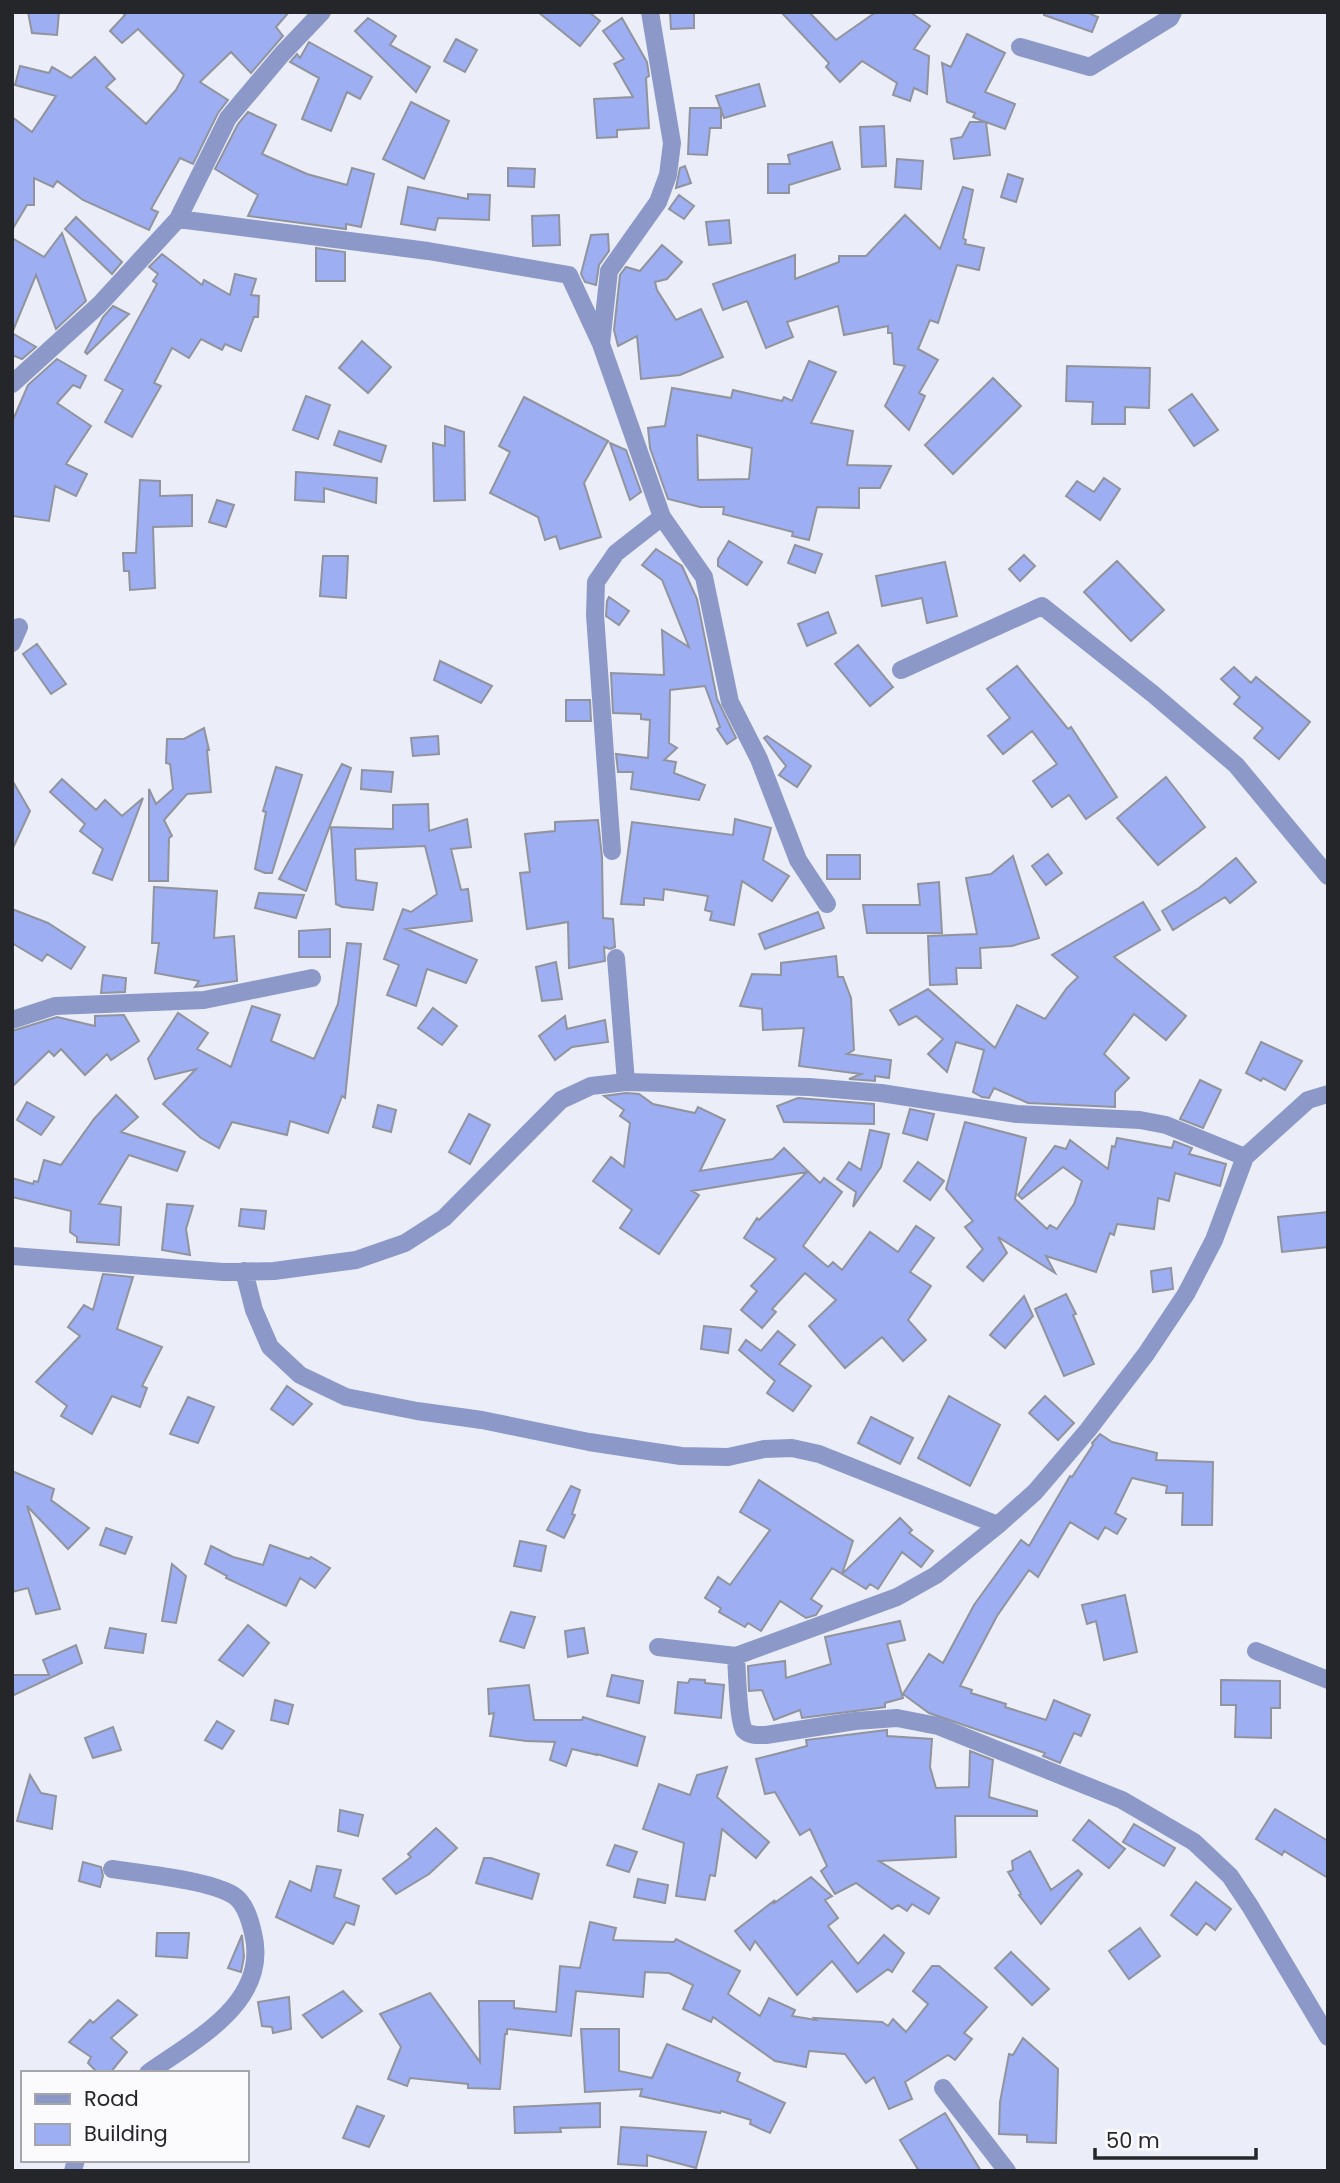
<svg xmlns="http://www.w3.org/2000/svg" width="1340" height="2183" viewBox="0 0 1340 2183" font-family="Poppins,sans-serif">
	<rect width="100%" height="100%" fill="#ebeef8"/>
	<!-- building -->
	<path fill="#9daef2" stroke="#91949d" stroke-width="2" fill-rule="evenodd" d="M28,12H59L57,35L32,33Z
		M122,12H289L276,27L283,36L251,73L231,52L200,82L228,100L218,113L193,164L180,158L151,209L158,212L149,230L83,200L57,181L53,187L34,178V205H27L12,230V117L32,132L56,96L15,85L20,66L49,73L52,67L71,78L95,57L115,79L106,87L146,124L176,90L184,75L138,29L122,43L110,31L125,15Z
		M538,12H589L600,21L580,46Z
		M670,12H694V28L671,29Z
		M781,12H809L836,40L876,12H910L930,26L914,49L929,56L927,94L914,88L910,101L893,95L897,83L862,61L840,82L826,67L829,63Z
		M1044,12H1086L1098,17L1092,32L1044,15Z
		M368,18L396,36L390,45L430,67L416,92L355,31Z
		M622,18L647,62L649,76L646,78L649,128L617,130V137L597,138L594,99L633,97L614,64L624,59L603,31Z
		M967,34L1005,53L985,92L1015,104L1005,129L986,122L990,155L954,159L951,139L962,137L970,122H985L973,117L975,113L947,102L942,63L951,67Z
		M456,39L477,50L465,72L444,61Z
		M309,42L372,77L360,99L347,92L331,131L302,119L319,78L290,62L297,54L300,58Z
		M759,84L765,106L724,118L716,96Z
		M411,102L449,121L424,179L383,159Z
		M690,108H721V128H710L707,155L688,154Z
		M248,112L276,125L262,154L307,174L347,185L352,168L374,174L361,227L346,224V229L248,216L258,195L215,169L238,124Z
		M884,126L886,166L862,167L860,127Z
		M832,142L840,169L789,185V193H768V164H790L788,155Z
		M897,159L923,161L921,189L895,187Z
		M685,166L691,183L676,188L680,168Z
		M508,168L535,169L534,187L508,186Z
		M1008,174L1023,179L1016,202L1001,197Z
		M408,187L468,199V194L490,195L489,220L438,218L435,230L401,224Z
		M963,187L973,190L963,238L966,240L965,244L984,248L979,270L957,265L938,323L930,320L918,349L938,360L919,393L925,396L909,430L885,406L905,366L894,364L892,333H888V326L844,335L838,306L787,322L793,337L766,348L747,301L723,310L713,284L795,255V279L839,262V256H866L905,215L940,249Z
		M679,195L694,206L684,219L669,209Z
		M559,215L560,245L533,246L532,216Z
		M76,217L122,262L112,274L65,229Z
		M729,220L731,243L709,245L706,222Z
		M62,233L86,301L56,329L36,275L12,333V238L44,257Z
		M608,234L609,251L599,265L596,285L585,282L581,274L591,235Z
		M662,245L682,262L667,279L655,282L657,290L676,320L701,309L723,357L680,375L641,379L637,336L618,346L614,330L620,275L626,267L640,271Z
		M316,248L345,252V281H316Z
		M162,254L202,285L204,280L230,295L235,274L256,279L251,295L259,296L258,317H254L241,351L225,344L222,350L201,339L189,358L172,348L154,383L161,386L132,437L105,422L123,390L105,380L157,284L153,281L158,274L149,267Z
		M113,306L129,314L87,354L85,352L103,317Z
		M12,333L36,347L22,359L12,355Z
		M362,341L391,367L368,393L339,368Z
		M57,359L86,376L80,388L73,385L57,403L91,426L66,464L87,474L76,496L55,486L49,521L12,516V422L28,385Z
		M809,361L836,372L811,423L853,431L847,465L891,466L880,488H859V508L817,507L809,540L792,536L793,532L723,514L724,507H700L668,499L650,448L648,428L665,426L672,388L731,398L733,390L782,401L784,397L792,401ZM697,435L752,448L749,479L698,480Z
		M1067,366L1150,368L1149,408L1125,407V424H1092L1093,402L1066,401Z
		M993,378L1021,406L953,474L925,445Z
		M1192,394L1218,430L1194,446L1169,410Z
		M306,396L330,405L318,439L293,430Z
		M524,397L608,441L584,483L601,537L560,549L556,536L545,540L538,517L490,493L510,452L499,446Z
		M445,426L464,432L465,500L434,501L433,443L445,446Z
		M339,431L386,446L381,462L334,445Z
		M610,443L626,450L641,492L630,500Z
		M296,472L377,478L376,503L324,488V502L295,500Z
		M1104,478L1120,489L1100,520L1066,496L1077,481L1094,492Z
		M140,480L160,481V496L192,495V526L153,527L155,588L130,590L129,571H124L123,553H136Z
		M217,500L234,505L226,527L209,522Z
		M729,541L762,562L747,585L718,566V559Z
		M795,545L822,554L815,573L788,563Z
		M656,549L682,566L697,599L717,699L736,738L727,744L717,729L720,727L705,686L670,690L669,743L677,748L664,760L676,762L674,773L705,785L699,800L631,789L633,772H618L616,754L648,758L650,720L641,719V714L613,713L611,673L664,675L662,630L689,647L662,580L642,565Z
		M1024,555L1035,566L1020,581L1009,569Z
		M323,556H348L346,598L320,596Z
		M1117,561L1164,610L1131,641L1084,592Z
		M945,562L957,616L927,623L922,598L882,606L876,576Z
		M609,597L629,611L619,625L606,616L607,601Z
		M828,612L836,633L807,646L798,624Z
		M37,644L66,684L51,694L23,654Z
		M858,645L893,687L870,706L835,664Z
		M440,661L492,686L481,703L434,680Z
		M1017,666L1068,729L1071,727L1117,797L1086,819L1069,795L1052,807L1033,781L1057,764L1032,731L1003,754L988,736L1010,718L987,689Z
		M1234,667L1251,683L1256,677L1310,722L1279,759L1254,738L1263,728L1234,704L1240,697L1221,679Z
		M566,700H590L591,721H566Z
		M204,728L209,750H207L211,792L187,794L164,820L172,836L169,838L168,881H149V789L156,804L173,789L170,764L166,763L167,739H184Z
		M438,736L439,754L413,756L411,738Z
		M767,736L811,766L797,787L779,775L786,766L764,738Z
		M342,764L351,768L306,891L279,879Z
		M276,767L302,775L272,873H265L255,869L266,812L263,811Z
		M362,770L393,772L391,792L361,789Z
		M1166,777L1205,827L1158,865L1117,818Z
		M62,779L96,810L105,800L122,816L143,798L112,880L93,873L103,849L80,831L85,824L50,792Z
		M12,780L30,811L12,850Z
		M428,804L429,831L467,819L471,847L451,849L461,890L468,889L472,921L406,929L477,960L466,983L427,969L416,1006L387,995L399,965L384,959L403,909L411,912L437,894L425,846L355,849L356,880L377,883L373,910L342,907L336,904L331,827L393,829V805Z
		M735,819L771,828L763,860L789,876L772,901L742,881L734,925L710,920L712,912L705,910L708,896L664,889L663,900L644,898V905L621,904L632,822L733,835Z
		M598,820L602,857L603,918L613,919L615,947L610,949L604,947L605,961L569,968L568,922L527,929L520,873L530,872L525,834L555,831V822Z
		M1048,854L1062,873L1046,885L1032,866Z
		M827,855H860V879H827Z
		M1013,856L1039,938L1012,946L980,948L981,968H956L957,984L930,985L928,936L977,934L966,878L991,874Z
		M1236,858L1256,882L1230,903L1225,897L1173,930L1162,911L1199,888Z
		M939,882L942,933H867L863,905H920L918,884Z
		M154,887L217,891L214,938L234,936L237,981L195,987L199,981L155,973L159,943H152Z
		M259,893L304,895L296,918L255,908Z
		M1143,902L1160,930L1114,957L1186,1016L1166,1040L1134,1014L1104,1054L1129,1078L1115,1092V1107L1028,1103L994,1088L989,1098L982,1097L973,1092L984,1050L956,1042L947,1072L928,1054L943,1039L916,1016L899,1025L890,1010L928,989L995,1048L1017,1005L1045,1019L1067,988L1078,977L1052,955Z
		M12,909L48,923L85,947L71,969L47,954L42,961L12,943Z
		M818,912L824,928L765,949L759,934Z
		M330,929V957H299V931Z
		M347,943L361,944L345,1098L342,1096L328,1133L290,1121L287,1135L232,1122L219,1148L201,1138L163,1104L196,1069L155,1079L148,1059L178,1013L208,1033L197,1049L231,1067L252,1006L280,1015L271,1041L314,1059L338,1004Z
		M836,956L838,977H843L851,998L854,1050L847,1054L891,1060L889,1078L875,1076V1081L849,1079L861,1074L799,1066L804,1028L763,1030L762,1009L740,1006L752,974L781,975V963Z
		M556,962L562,999L542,1001L536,967Z
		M103,975L126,978L125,992L101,993Z
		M433,1008L457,1026L442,1045L418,1028Z
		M124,1015L139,1041L111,1060L107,1054L85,1075L61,1049L54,1056L49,1051L12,1087V1031L57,1017L95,1026V1016Z
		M565,1016L567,1029L605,1020L608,1042L572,1047L555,1060L539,1036Z
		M1261,1042L1302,1061L1285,1090L1263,1078L1261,1081L1246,1073Z
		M1200,1080L1221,1090L1203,1128L1180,1119Z
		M626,1093L639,1094L653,1104L695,1113L698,1107L725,1120L700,1171L773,1159L784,1148L820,1183L824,1178L842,1192L803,1246L828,1267L833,1262L842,1270L870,1232L898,1252L916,1226L934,1238L910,1272L931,1286L908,1320L926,1340L903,1361L882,1337L845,1368L809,1326L836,1300L805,1273L772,1309L776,1312L762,1328L741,1310L757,1291L751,1286L776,1259L744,1238L757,1218L759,1220L807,1172L692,1191L699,1195L659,1254L620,1228L632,1210L593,1181L611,1157L624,1167L630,1123L620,1116L624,1110L604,1096Z
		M116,1095L138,1117L121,1132L185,1152L177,1171L129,1155L99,1204L121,1207L119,1245L77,1242V1237L70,1232L71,1211L12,1197V1178L33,1184L34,1181L38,1182L44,1160L61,1165L94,1119Z
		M798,1098L874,1104V1124L784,1122L777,1106Z
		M27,1102L54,1117L41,1135L17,1120Z
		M378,1105L396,1110L391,1132L373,1127Z
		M910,1109L934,1114L927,1140L903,1133Z
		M469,1114L490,1125L470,1164L449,1152Z
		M965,1122L1026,1138L1015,1199L1047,1229L1050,1225L1057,1229L1074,1204L1082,1181L1063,1167L1022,1199L1018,1195L1055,1146L1066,1149L1070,1140L1108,1169L1112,1146L1115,1147L1117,1138L1172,1148L1174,1141L1192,1148L1189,1154L1226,1164L1220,1186L1175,1173L1169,1201L1158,1198L1154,1229L1117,1224L1114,1235L1110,1233L1096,1272L1046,1256L1055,1273L998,1237L1007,1253L983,1281L967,1267L983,1249L965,1227L973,1221L946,1189Z
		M870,1130L889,1134L881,1167L853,1207L856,1192L837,1179L849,1162L861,1170Z
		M918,1162L944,1181L930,1200L904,1181Z
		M167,1204L193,1206L186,1229L190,1255L162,1250Z
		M241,1209L266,1211L264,1229L239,1226Z
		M1328,1212V1247L1282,1252L1278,1217Z
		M1171,1268L1173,1289L1153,1292L1151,1271Z
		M103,1274L133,1277L117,1329L162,1347L142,1386L147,1388L140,1407L112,1396L92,1434L61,1416L67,1406L36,1382L80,1336L68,1327L84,1305L93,1310Z
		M1066,1294L1076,1314L1073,1315L1094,1364L1064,1376L1035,1309Z
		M1024,1296L1033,1316L1005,1348L990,1335Z
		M704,1326L731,1329L728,1353L701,1349Z
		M778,1331L795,1345L779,1364L811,1386L793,1411L767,1393L775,1381L739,1350L746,1340L761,1351Z
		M287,1386L312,1404L293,1425L271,1409Z
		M949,1396L1000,1425L970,1486L918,1458Z
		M1045,1396L1074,1423L1058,1440L1029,1413Z
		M188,1397L214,1407L198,1443L170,1434Z
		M871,1417L913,1438L900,1464L858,1443Z
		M1100,1434L1112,1442L1157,1453L1156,1460L1213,1462L1212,1525H1182L1183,1493H1166L1167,1486L1132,1478L1115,1513L1126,1519L1117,1534L1105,1527L1098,1539L1070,1522L1038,1577L1029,1570L997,1616L960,1686L972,1690L971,1693L1006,1704L1005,1707L1046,1720L1054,1700L1090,1715L1081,1736L1074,1733L1060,1763L1043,1756L1045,1753L929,1713L903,1694L929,1654L943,1663L974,1605L1021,1540L1029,1546L1070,1476L1072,1477L1093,1445L1092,1443Z
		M12,1471L54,1489L51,1500L89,1528L68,1549L27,1506L60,1609L36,1614L28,1588L12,1592Z
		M759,1480L853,1541L842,1574L832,1568L811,1599L822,1606L816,1615L806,1618L780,1601L761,1631L748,1623L745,1627L719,1612L721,1608L705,1598L718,1577L730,1585L770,1530L740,1512Z
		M571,1486L580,1490L572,1514L575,1515L564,1538L547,1530Z
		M900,1518L912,1530L909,1533L933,1551L921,1567L902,1552L878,1589L870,1584L866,1589L842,1574Z
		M106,1528L132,1537L125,1554L100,1545Z
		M520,1541L546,1546L541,1571L514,1566Z
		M270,1545L309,1559L311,1557L330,1568L315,1588L300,1578L286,1606L226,1578L227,1576L205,1564L211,1546L233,1557L263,1565Z
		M172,1564L186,1576L176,1623L162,1621Z
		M1125,1595L1137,1652L1104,1660L1096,1621L1087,1624L1082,1605Z
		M511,1612L535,1617L524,1648L500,1641Z
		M900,1621L905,1640L887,1644L903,1698L885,1703V1707L802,1718L800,1710L774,1720L762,1690L749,1691L748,1666L785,1661L786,1678L831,1664L825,1637Z
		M248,1625L269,1643L243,1676L219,1660Z
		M110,1628L146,1634L143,1653L105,1648Z
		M584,1628L588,1653L568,1657L565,1631Z
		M76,1645L82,1663L12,1696V1675H49L43,1660Z
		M612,1675L643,1681L639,1703L607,1696Z
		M690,1679L705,1680V1683L724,1685L721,1718L675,1713L678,1682L688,1683Z
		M1221,1680L1280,1681V1708H1271V1738L1235,1737L1236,1705H1221Z
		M529,1685L534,1720H582L583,1717L645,1737L637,1766L597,1754V1755L572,1749L566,1766L550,1760L555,1742L526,1741L490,1736L494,1713L489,1714L488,1689Z
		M275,1700L293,1705L288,1724L271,1720Z
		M217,1721L234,1731L222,1749L205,1740Z
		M113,1727L121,1750L93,1758L85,1738Z
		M887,1730V1736L932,1739L930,1767L936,1788L969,1787L970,1751L993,1760L989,1797L1037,1811V1816H955L956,1857L879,1861L939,1898L929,1914L912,1904L907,1911L898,1905L892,1909L856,1883L835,1894L821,1871L827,1866L810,1829L800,1835L775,1792L765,1794L756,1759L807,1746L806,1740Z
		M727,1767L717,1797L769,1842L756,1858L722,1829L715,1876L710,1875L705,1900L676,1896L684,1843L643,1829L659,1784L690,1795L697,1775Z
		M30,1775L41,1793L56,1796L52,1829L17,1821Z
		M1275,1809L1328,1841V1878L1284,1851L1282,1855L1256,1839Z
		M340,1810L363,1815L358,1836L338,1831Z
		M1089,1820L1125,1849L1109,1868L1073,1840Z
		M1134,1824L1175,1848L1164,1866L1123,1842Z
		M436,1828L457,1848L429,1874L396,1894L383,1879L411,1857L408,1854Z
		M615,1845L637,1852L629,1872L607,1865Z
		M1030,1851L1051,1890L1078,1870L1082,1874L1041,1924L1019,1895L1021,1894L1008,1872L1013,1870L1012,1861Z
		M484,1858H491L539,1874L532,1899L476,1883Z
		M83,1862L101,1867L103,1876L100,1887L79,1881Z
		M317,1866L341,1870L334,1897L359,1906L354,1925L346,1922L333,1944L276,1917L290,1881L311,1891Z
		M811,1877L832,1896L825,1900L838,1918L828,1926L858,1964L884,1935L904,1953L892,1972L888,1969L857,1992L832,1961L797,1995L755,1941L750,1950L735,1931L775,1900L773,1904Z
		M638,1879L668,1885L665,1903L634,1897Z
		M1196,1882L1231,1909L1215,1930L1206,1923L1197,1935L1171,1915Z
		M590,1922L616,1928L613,1940L674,1942L676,1939L740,1971L728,1994L760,2016L769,1998L795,2010L792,2016L816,2020L814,2018L882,2022L888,2026L893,2019L906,2032L928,2004L913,1991L932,1966H939L987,2007L964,2033L972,2039L955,2060L948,2055L905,2082L912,2099L889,2109L874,2077L866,2083L845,2054L809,2051L806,2067L775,2061L713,2017L711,2022L683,2009L693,1985L669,1973L645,1972L643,1997L576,1991L571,2036L507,2029V2034H505L500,2089L468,2088V2084L410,2078L407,2086L388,2079L401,2047L380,2014L430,1993L480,2062L479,2001H514V2008L556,2012L560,1966L580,1968Z
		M1140,1928L1160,1956L1129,1979L1109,1951Z
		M157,1933H189L187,1958L156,1956Z
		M242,1935L244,1957L241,1972L228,1968Z
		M1011,1952L1049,1989L1032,2005L995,1968Z
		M343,1991L362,2011L322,2038L303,2015Z
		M289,1997L291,2029L273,2033L272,2027L262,2026L258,2002Z
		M118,2000L137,2015L111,2038L127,2052L110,2073H98L88,2063L91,2057L69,2042L90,2020L93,2023Z
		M581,2029H619V2071L652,2078L667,2044L740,2073L737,2081L785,2103L770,2133L750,2124L751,2120L721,2111L720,2113L640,2096L642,2089L585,2092Z
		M1023,2038L1058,2069L1056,2143L1027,2142V2135L999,2134L1000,2102L1009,2054L1013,2055Z
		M600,2103V2127L560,2128L561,2132L515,2133L514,2107Z
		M357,2106L384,2116L369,2147L343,2138Z
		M945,2113L981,2171H919L900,2140Z
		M621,2127L706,2132L696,2168L647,2155V2166L618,2164Z"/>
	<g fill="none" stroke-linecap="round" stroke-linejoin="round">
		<!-- minor -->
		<path stroke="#8c99c8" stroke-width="18" d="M1020,47L1090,67L1170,18L1173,12
			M178,219L228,118L282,54L322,12
			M601,344L609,271L658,202L668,175L672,143L650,12
			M12,384L99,305L178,219L428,251L569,275L601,344L662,517L704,577L730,702L759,759L798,860L827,904
			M12,643L19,627
			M901,670L1042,606L1153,694L1236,765L1328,876
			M612,851L595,615L596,582L616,553L662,517
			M616,958L626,1082
			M12,1020L55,1006L204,1000L312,978
			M12,1256L223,1272L274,1271L356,1260L405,1243L444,1218L561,1100L591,1086L626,1082L809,1087L881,1093L1017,1114L1140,1120L1166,1125L1245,1157
			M244,1271L254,1310L270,1347L300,1375L346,1397L417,1411L482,1420L589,1442L681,1456L728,1457L764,1449L792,1448L819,1454L998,1525
			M658,1647L736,1656L897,1597L936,1575L998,1525L1035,1492L1088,1430L1146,1354L1186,1294L1214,1240L1245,1157L1308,1100L1328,1094
			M1256,1651L1328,1680
			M736,1656C737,1670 738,1720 744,1730C749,1736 759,1735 766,1735L855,1721L897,1718L938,1726L1122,1800L1194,1842L1230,1876L1250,1906L1328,2037
			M112,1869C144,1874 208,1880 233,1895C245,1902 250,1920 253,1933C270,2002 196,2039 148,2073
			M943,2088L1007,2171
			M73,2171L76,2160"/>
	</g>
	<!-- border -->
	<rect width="1340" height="2183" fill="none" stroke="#25262a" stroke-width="28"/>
	<!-- legend -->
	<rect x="21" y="2071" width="228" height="91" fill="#fbfbfd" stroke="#a5a6a9" stroke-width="2"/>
	<rect x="35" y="2094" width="35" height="10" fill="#8c99c8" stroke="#a5a6a9" stroke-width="2"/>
	<text x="84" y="2106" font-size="21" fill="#25262a">Road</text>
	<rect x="35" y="2124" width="35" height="21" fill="#9daef2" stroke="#a5a6a9" stroke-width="2"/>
	<text x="84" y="2141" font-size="21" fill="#25262a">Building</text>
	<!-- scale -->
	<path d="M1095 2148v10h161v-10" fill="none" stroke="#25262a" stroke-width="3.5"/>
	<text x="1106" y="2148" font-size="21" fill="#25262a" stroke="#fbfbfd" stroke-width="5" paint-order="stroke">50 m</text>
</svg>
